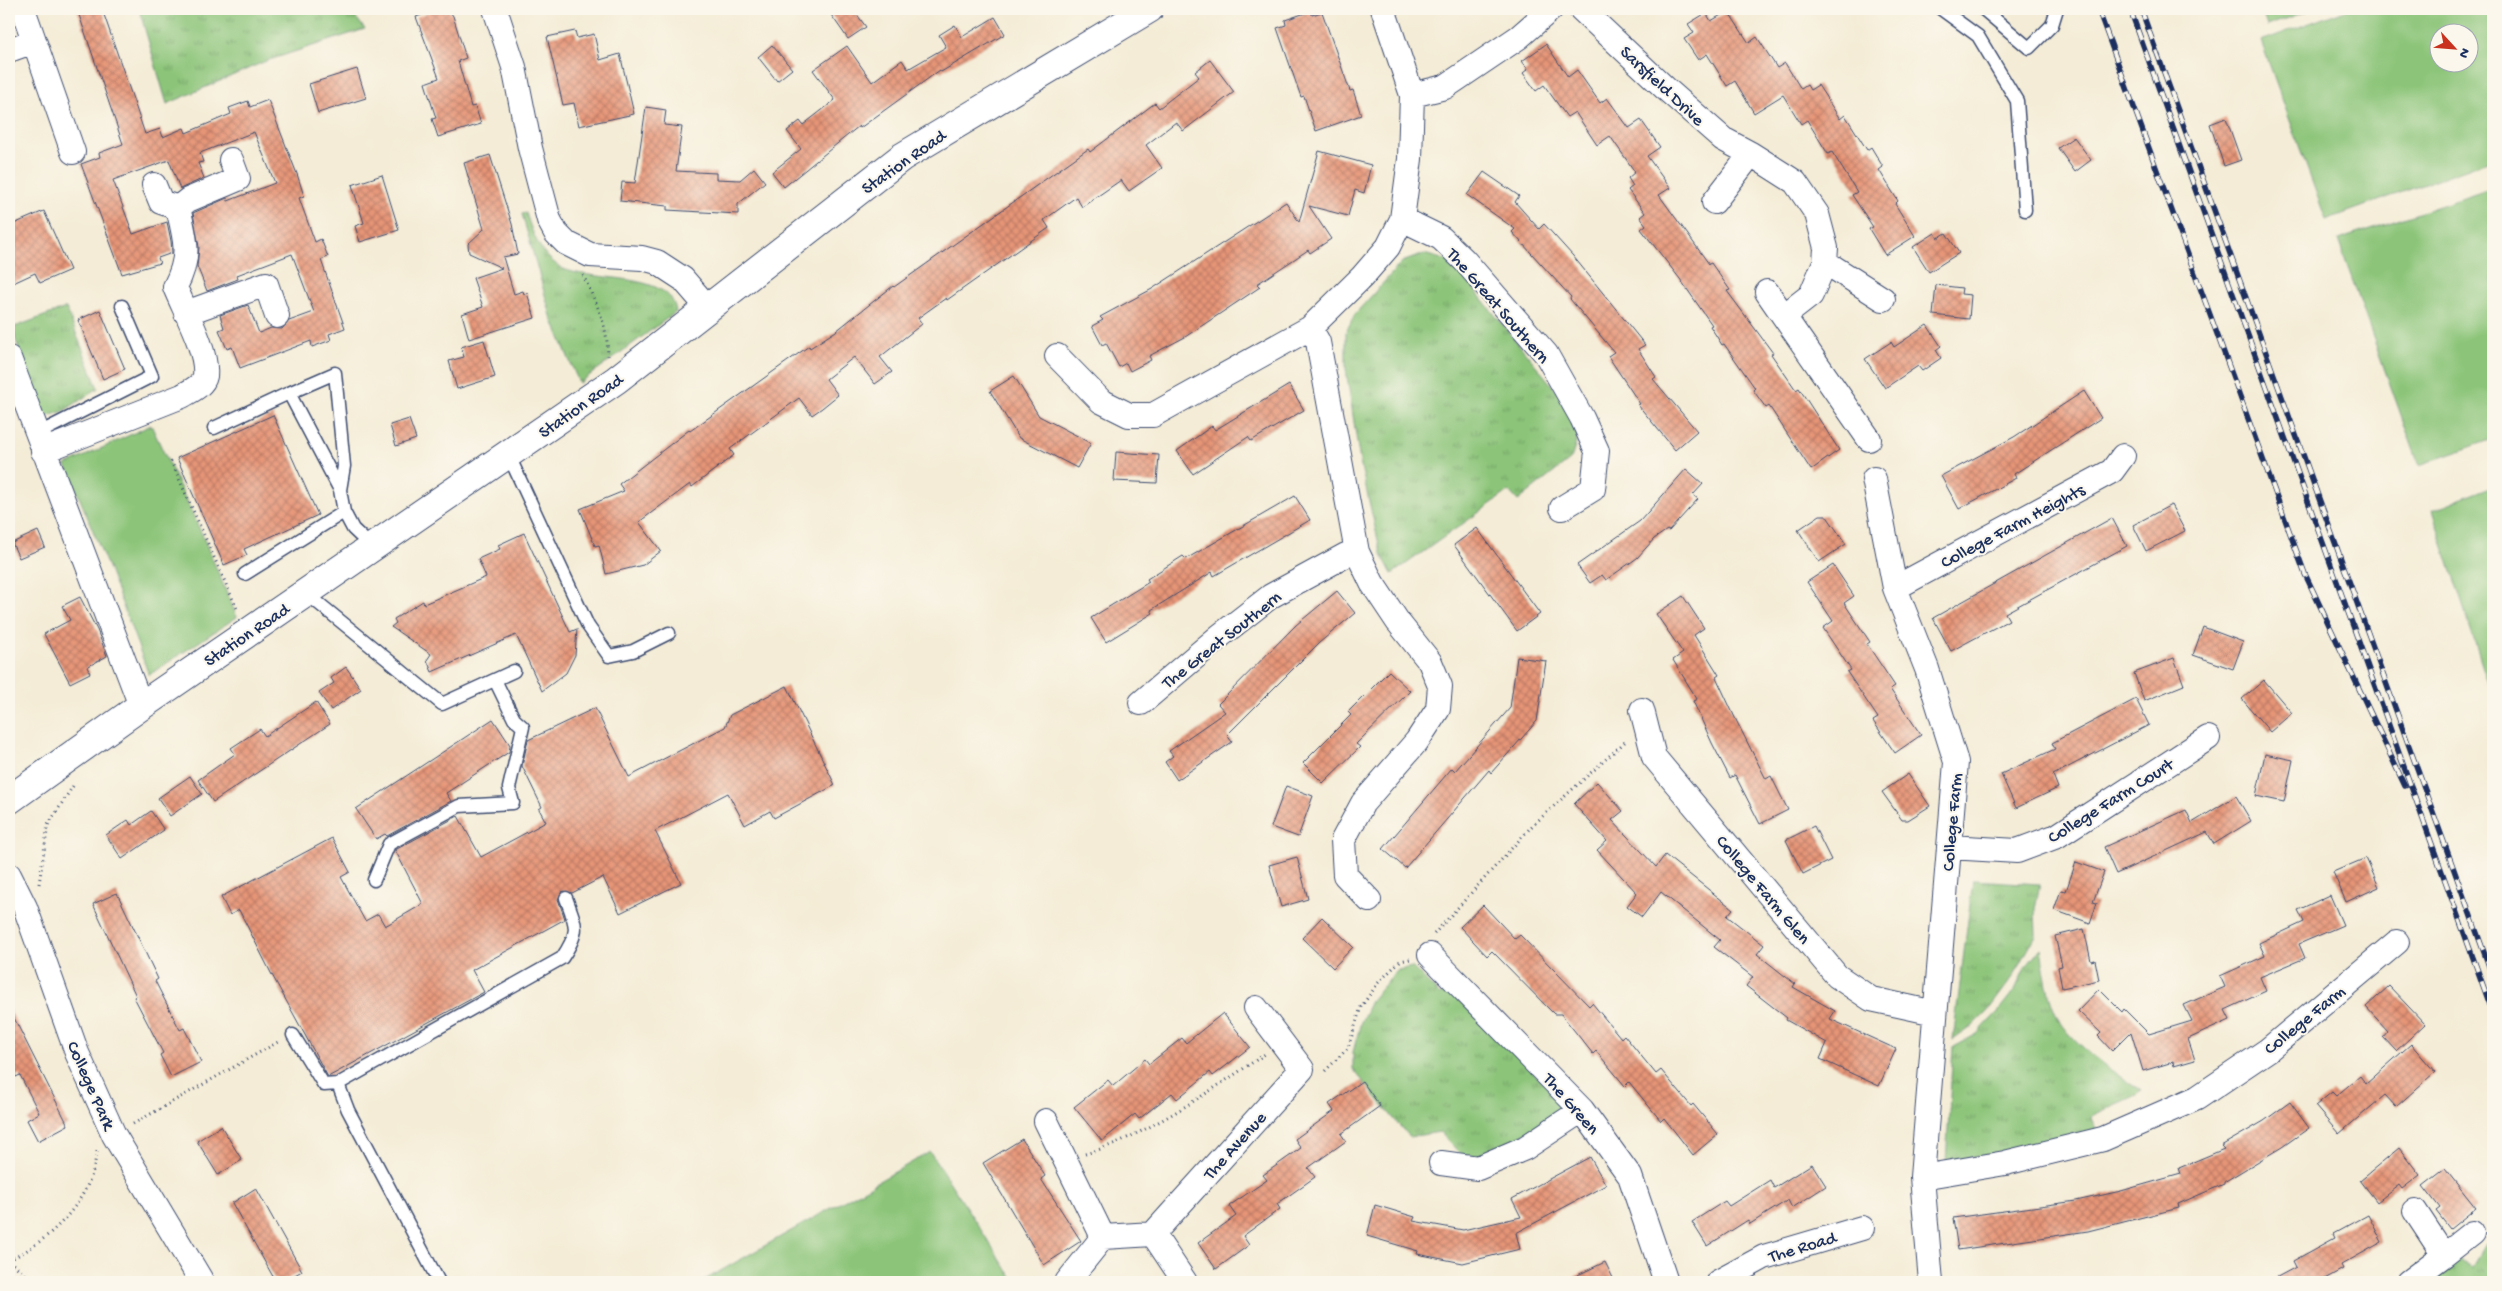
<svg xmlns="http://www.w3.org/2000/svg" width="2502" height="1291" viewBox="0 0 2502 1291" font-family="'Gochi Hand',sans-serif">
	<defs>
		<pattern id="grass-tufts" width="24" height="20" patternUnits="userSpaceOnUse" patternTransform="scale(1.25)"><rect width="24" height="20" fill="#8cc579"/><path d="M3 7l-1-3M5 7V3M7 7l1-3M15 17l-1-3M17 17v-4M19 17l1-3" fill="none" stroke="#72a066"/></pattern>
		<pattern id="building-cross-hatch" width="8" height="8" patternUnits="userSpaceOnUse" patternTransform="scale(1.25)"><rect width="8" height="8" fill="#e79577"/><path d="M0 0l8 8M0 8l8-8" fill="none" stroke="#ba7a65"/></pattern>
	</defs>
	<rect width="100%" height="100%" fill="#fbf7ec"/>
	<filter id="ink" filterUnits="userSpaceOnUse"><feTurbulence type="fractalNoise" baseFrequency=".02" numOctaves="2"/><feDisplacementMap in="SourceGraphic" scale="10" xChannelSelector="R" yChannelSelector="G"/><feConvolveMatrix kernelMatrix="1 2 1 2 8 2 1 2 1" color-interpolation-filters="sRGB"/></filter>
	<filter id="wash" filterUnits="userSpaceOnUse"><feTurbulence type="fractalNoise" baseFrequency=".0096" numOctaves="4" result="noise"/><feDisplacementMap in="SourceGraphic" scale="20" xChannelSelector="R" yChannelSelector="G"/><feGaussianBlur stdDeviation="1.12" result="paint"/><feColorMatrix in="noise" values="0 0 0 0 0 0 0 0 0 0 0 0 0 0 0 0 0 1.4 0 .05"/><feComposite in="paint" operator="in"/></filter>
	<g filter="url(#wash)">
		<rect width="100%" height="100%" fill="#f4ecd6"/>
		<!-- grass -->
		<path fill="url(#grass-tufts)" stroke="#547a6c" d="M139,9H349L365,29L266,61L167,104Z
			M526,213C533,235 540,254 560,267C584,283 672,269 676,312L579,383L551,316L522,214Z
			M1424,254L1452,262L1560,395L1578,437L1571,459L1518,501L1509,491L1392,574L1381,553L1360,462L1346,369V332L1355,314L1402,262Z
			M66,308L98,388L64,411L42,418L12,328Z
			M1973,880L2040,884L2035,908L2036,935L2013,977L1987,1012L1973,1026L1953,1040Z
			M2041,948C2045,972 2047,1000 2060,1021C2075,1046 2117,1075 2141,1091L2137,1095L2091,1116L2100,1136L1946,1162L1953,1047L1977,1034L1999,1011L2014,992L2025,968Z
			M1412,967L1440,995L1446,991L1455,993L1558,1097L1562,1109L1554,1117L1482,1158L1465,1159L1440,1132L1409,1137L1353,1069V1052L1361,1022L1372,999L1398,970Z
			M2485,1244L2493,1253V1282H2427L2457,1259L2472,1266Z"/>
		<!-- green -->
		<path fill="#8cc579" stroke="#547a6c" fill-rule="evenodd" d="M2261,9H2313L2267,26Z
			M2348,9H2493V159L2326,220L2261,41ZM2470,32V62H2440V32Z
			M2493,188V439L2419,465L2338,240Z
			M151,425L201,532L237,617L149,675L112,577L66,465Z
			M2493,486V698L2432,510Z
			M930,1152L1015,1282H701Z"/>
		<g id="blocks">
			<!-- building -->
			<path fill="url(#building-cross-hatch)" d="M77,9H102L145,134L160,129L163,137L184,128L186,133L231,114L229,108L248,101L250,107L268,100L297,174L304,196L299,198L315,242L321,239L328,257L321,260L345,328L329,334L331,340L312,347L311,341L240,368L232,347L227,349L219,330L224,328L220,315L248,305L259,333L271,328L282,329L289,321L314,312L292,254L237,275L238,279L207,291L197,266L199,247L193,213L227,198L228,201L275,183L254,132L200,153L203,162L198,163L204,178L180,189L169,160L113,180L133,234L167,222L171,241L172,253L158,258L160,263L122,274L81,164L100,157L99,153L123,144Z
				M438,9H448L453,16L466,58L458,61L471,107L475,106L481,124L438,137L432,119L436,118L425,83L439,78L416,17Z
				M827,9H853L866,27L848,39Z
				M1311,11L1312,15L1322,12L1350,91L1353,90L1361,115L1316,131L1304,96L1301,97L1277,28L1286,25L1285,20Z
				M1728,11L1749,43L1757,37L1777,68L1785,63L1801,89L1807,85L1810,90L1818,85L1840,119L1845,115L1867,150L1871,147L1883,167L1879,170L1898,201L1895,204L1915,236L1885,255L1869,229L1873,227L1852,195L1857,192L1832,152L1828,154L1807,120L1801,124L1783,95L1754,113L1735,81L1727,86L1707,54L1698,60L1684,39L1694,33L1688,24L1706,13L1711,21Z
				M995,17L1005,34L941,72L940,70L860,128L859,126L784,187L772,172L801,149L787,131L800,121L803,125L835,100L813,70L847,46L872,82L902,60L908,69L946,47L939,35L955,25L962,37Z
				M575,31L577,38L594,34L600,60L620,54L634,114L579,126L574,103L563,105L547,37Z
				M1546,44L1568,77L1577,70L1600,103L1607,98L1629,128L1641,120L1660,147L1647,156L1670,188L1659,195L1709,264L1711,263L1730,290L1727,291L1773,353L1771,354L1796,390L1799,388L1839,450L1811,470L1769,406L1766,408L1753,390L1755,388L1724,344L1722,345L1710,326L1712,325L1680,279L1641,229L1646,225L1640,217L1645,213L1628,190L1633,186L1628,178L1635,172L1610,136L1597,145L1575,112L1567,117L1544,85L1536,91L1523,73L1528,69L1522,61Z
				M772,45L792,69L777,81L758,57Z
				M1210,60L1234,92L1183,131L1176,122L1146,145L1162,168L1129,191L1121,180L1082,207L1076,197L1044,220L1049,228L947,300L946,298L918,318L922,324L880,357L892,372L875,384L854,357L826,379L838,395L822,408L812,415L799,398L730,449L734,455L692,487L690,484L639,522L661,551L643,565L606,574L599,545L595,546L580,509L624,491L619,484L689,430L690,431L809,346L810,348L836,331L893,286L894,287L1088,149L1090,152L1155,103L1159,108L1199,77L1195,72Z
				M357,69L366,98L318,113L309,84Z
				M646,107L666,110L664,125L682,127L676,171L716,173V179L740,180L754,168L765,182L738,204V214L667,210V206L620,201L622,182L635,183Z
				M2226,118L2241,160L2224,166L2210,124Z
				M2074,137L2091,160L2075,172L2058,148Z
				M1319,151L1371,165L1364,193L1355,190L1348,216L1309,206L1331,239L1310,253L1308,250L1257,284L1260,287L1185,337L1149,356L1151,360L1130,371L1126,363L1119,367L1106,343L1102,345L1092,326L1103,320L1100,317L1152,289L1286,202L1299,222Z
				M490,155L512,224L518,254L503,257L514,294L523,291L524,294L527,293L535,318L469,339L462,314L483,307L473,278L502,268L469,253L468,244L484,229L464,163Z
				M1484,172L1519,196L1515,202L1539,229L1544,224L1573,256L1645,345L1638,349L1656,377L1653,379L1697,431L1675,450L1638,405L1640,404L1608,356L1614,352L1570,299L1571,297L1512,232L1515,229L1467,195Z
				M382,175L399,230L360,242L355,226L364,223L352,185Z
				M44,211L70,270L40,283L35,273L9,285V226Z
				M1935,233L1938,238L1946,233L1959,253L1929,272L1913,247Z
				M1936,285L1962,288L1961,294L1971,295L1969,319L1933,315Z
				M100,310L125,369L103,379L78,320Z
				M1927,325L1941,346L1936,350L1941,358L1922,371L1918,366L1885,388L1865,359L1891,342L1894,347Z
				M484,340L495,377L457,389L449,361L464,357L461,347Z
				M1014,376L1039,416L1091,443L1077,468L1019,438L990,391Z
				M1289,385L1304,410L1251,441L1248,437L1193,474L1177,451L1212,426L1215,430Z
				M2084,391L2101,418L2014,474L2016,478L1959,509L1941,476L2014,437Z
				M273,415L318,515L244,549L247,555L224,565L177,458Z
				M409,419L416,439L396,446L390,425Z
				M1116,452L1159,455L1157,483L1114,481Z
				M1686,469L1703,484L1693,495L1698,499L1669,531L1667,530L1654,539L1637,558L1606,580L1602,575L1590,583L1577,565L1640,521Z
				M1295,496L1310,520L1214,576L1212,572L1151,610L1153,613L1106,642L1091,618L1149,582L1147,579L1183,556L1186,559Z
				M2171,505L2185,531L2146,551L2133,525Z
				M1820,515H1826L1846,544L1819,562L1798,530Z
				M2112,518L2127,546L2005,613L2009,620L1951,651L1933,618Z
				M1477,528L1540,614L1517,631L1454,545Z
				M38,531L45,547L19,558L12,543Z
				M524,533L570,632L577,629L575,655L566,673L542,691L516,635L432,672L427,660L431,654L391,627L396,623L394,619L423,601L424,604L486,577L478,559L500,549L498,545Z
				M1833,565L1854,596L1844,603L1870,642L1867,644L1895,686L1890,689L1921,735L1895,753L1873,721L1878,718L1847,672L1851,670L1823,628L1833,621L1807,582Z
				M1337,591L1355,613L1319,643L1227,735L1232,742L1177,780L1165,762L1173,756L1169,751L1225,712L1218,704L1296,625Z
				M1683,596L1704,628L1694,635L1719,675L1716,677L1737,722L1766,779L1771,776L1788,810L1760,824L1735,775L1730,778L1712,743L1693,701L1697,699L1673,660L1683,653L1656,614Z
				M80,597L97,630L107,656L87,667L90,673L70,683L44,634L70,620L62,606Z
				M2203,627L2243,642L2233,669L2193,655Z
				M1517,657L1546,661L1537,721L1491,773L1489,770L1405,868L1383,849L1452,768L1455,771L1510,708Z
				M2174,658L2184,685L2144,701L2134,673Z
				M346,667L361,689L331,710L319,693L334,683L331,678Z
				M1389,671L1410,691L1356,744L1360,747L1323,783L1303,763L1351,715L1348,712Z
				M2264,680L2292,713L2270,732L2242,699Z
				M787,686L835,785L774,818L770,811L745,825L728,793L655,831L681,883L620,913L603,877L572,893L563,891L558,899L565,919L472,970L484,992L328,1077L271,973L239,910L230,915L221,897L332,838L350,872L341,877L365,921L378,914L385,926L423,904L395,850L458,816L481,857L546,822L539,809L542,807L522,766L528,740L595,708L629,777L725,727L730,715Z
				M2136,699L2149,725L2053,775L2058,788L2016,808L2001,774L2055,749L2052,743Z
				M316,702L330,724L213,802L198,780L235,754L231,748L260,729L265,736Z
				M493,719L510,745L509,752L446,793L451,801L387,836L385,834L376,839L356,809Z
				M2265,754L2293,760L2284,802L2256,796Z
				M1908,774L1930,806L1908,820H1902L1882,792Z
				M190,776L202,794L170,816L158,798Z
				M1597,782L1623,811L1612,820L1656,867L1665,855L1733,909L1727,916L1764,945L1757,954L1795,984L1793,987L1835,1011L1830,1019L1896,1049L1879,1086L1820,1059L1827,1043L1786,1020L1787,1018L1746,986L1753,977L1714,947L1720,940L1661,892L1642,917L1627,906L1637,893L1597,850L1607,841L1574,804Z
				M1286,786L1313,796L1298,837L1271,827Z
				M2236,796L2251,821L2214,844L2207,832L2116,874L2104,847L2186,810L2192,823Z
				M151,811L164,830L122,859L106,835L128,820L131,825Z
				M1814,826L1831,860L1803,874L1786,840Z
				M1297,857L1308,899L1281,907L1269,865Z
				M2366,858L2379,887L2346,902L2333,872Z
				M2076,862L2104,872L2093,902L2097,903L2090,923L2054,910L2061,890L2066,891Z
				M117,893L158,979L155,981L180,1030L184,1028L201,1062L171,1077L160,1055L163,1053L134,997L136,996L93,904Z
				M2330,895L2343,925L2299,944L2305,958L2260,977L2266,991L2225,1010L2230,1020L2188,1039L2195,1060L2174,1066L2173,1062L2143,1071L2131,1032L2112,1051L2098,1036L2101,1033L2078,1011L2099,989L2122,1012L2124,1009L2149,1034L2192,1021L2184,1005L2225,987L2220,976L2265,956L2259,943L2304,922L2298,910Z
				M1483,905L1515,939L1520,935L1589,1006L1592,1003L1621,1038L1624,1035L1656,1074L1661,1070L1691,1106L1693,1104L1718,1134L1693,1155L1664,1118L1661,1121L1629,1082L1625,1086L1596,1051L1593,1054L1561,1014H1554L1492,951L1487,956L1460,927Z
				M1322,917L1353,947L1333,968L1302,938Z
				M2084,929L2091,961L2095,960L2099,980L2062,988L2058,967L2062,966L2055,936Z
				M2389,986L2425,1024L2396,1051L2383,1037L2388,1031L2366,1007Z
				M9,1008L68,1125L38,1141L27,1120L39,1113L20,1075L16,1077L9,1062Z
				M1223,1013L1250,1047L1213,1076L1210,1072L1177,1099L1172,1093L1139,1119L1135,1114L1102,1141L1074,1107L1108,1080L1113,1086L1145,1059L1149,1064L1182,1038L1186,1043Z
				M2411,1044L2435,1072L2396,1107L2385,1095L2339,1134L2315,1106L2332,1092L2336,1096L2360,1076L2366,1084Z
				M1362,1081L1380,1106L1341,1134L1346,1141L1308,1168L1315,1177L1277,1204L1280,1209L1243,1236L1249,1245L1216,1269L1198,1243L1236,1216L1229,1206L1267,1180L1263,1175L1301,1148L1295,1139L1334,1111L1329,1104Z
				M2290,1102L2309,1128L2282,1147L2224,1182V1184L2178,1204L2179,1208L2088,1231L1958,1250L1953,1218L2076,1201L2121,1191L2181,1174L2179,1168L2224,1149L2221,1146L2264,1121Z
				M221,1126L242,1160L218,1175L197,1141Z
				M1022,1139L1045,1176L1041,1179L1081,1241L1044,1265L983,1163Z
				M2399,1148L2420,1175L2402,1189L2399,1185L2377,1202L2360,1180Z
				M1590,1157L1606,1185L1516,1233L1520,1249L1463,1263L1417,1254L1418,1251L1367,1236L1375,1205L1415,1217L1413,1221L1463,1230L1521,1217L1512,1199Z
				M1812,1164L1826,1186L1792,1208L1788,1200L1750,1224L1748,1220L1707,1246L1692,1222L1725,1201L1729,1206L1770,1180L1774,1188Z
				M2445,1169L2476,1208L2450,1229L2436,1211L2440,1208L2423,1186Z
				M256,1188L302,1271L282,1282H276L232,1203Z
				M2368,1215L2382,1242L2341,1265L2343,1269L2319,1282H2268L2296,1267L2293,1261L2335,1238L2333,1234Z
				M1605,1262L1615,1282H1563Z"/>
		</g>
	</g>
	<g filter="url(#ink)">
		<use href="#blocks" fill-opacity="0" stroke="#3c4b70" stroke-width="1"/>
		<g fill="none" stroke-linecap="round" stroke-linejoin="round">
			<defs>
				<path id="service" d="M1941,9L1978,36L2017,101L2025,210
					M1983,9L2029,48L2052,25L2057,9
					M214,428L289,393
					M37,434L152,376L122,306
					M508,454L588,626L609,656L633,651L669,633
					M340,490L344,466L335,373L289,393L340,490L344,512L353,529L373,548
					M245,574L344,512
					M306,593L442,704L514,671
					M374,880L389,844L459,806L513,803L509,788L523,727L514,719L495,680
					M293,1035L324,1085L338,1084L562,958C580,931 577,927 566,898
					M338,1084L348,1110L439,1282"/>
				<path id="minor" d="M23,9L73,152
					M495,9L514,67L530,148L549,220L556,233L566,243L590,255L642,258L657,262L683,279L709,309
					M1581,9L1665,88L1723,139L1751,154L1795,182L1817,214L1826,248L1825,262L1811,295L1784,316
					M9,50L34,41
					M1412,95L1445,87L1519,37L1551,9
					M154,185L161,202L178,208
					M1714,202L1751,154
					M1402,219L1441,238L1464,260L1546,354L1582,418L1597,451L1593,489L1562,508
					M1825,262L1883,299
					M1767,292L1869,439
					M186,313L266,284L277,316
					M1310,328L1318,342L1357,552L1372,583L1398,622L1430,662L1440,686L1438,709L1417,741L1363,803L1343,840L1345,875L1369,900
					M1057,356L1101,401L1129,415H1153L1310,328L1362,277L1388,247L1402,219L1410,159L1412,95L1383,9
					M9,358L141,706
					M43,451L182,396C190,391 203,386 205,376C208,351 184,310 175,287C191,256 186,241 178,208L188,200L238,179L231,160
					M1874,479L1895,588L1927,669L1956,762L1922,1177L1931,1282
					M1895,588L2112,471L2123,456
					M1141,703L1221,635L1271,596L1346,555L1357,552
					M1642,710L1654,757L1837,976L1871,999L1935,1013
					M1949,847L2017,851L2057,836L2208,738
					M9,875L25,907L77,1053L114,1135L202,1282
					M1430,955L1582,1110L1630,1176L1666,1282
					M1046,1121L1103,1237L1153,1234
					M1441,1163L1478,1168L1525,1148L1582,1110
					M1922,1177L2005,1163L2103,1139L2197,1098L2268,1050L2397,942
					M2444,1255L2472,1233
					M1067,1282L1103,1237
					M1185,1282L1153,1234L1302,1069L1256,1008
					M1718,1282L1764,1257L1862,1228
					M2408,1282L2444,1255L2415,1211"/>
				<path id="secondary" d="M9,800L141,706L616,380L902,157L1149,9"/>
			</defs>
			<!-- service casing -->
			<use href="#service" stroke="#3c4b70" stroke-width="15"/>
			<!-- minor casing -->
			<use href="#minor" stroke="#3c4b70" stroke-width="26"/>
			<!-- secondary casing -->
			<use href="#secondary" stroke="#3c4b70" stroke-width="30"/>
			<!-- path -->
			<path stroke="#3c4b70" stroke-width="3" stroke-dasharray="1 4" stroke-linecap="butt" d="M583,275C597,306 607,321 608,356
				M171,461L238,611
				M39,884L48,825L73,786
				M1434,934L1532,826L1627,740
				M1325,1071L1348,1048L1361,1007L1378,983L1400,961L1410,959
				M133,1124L278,1042
				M1085,1154C1145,1137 1213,1089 1265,1054
				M9,1260C41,1245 73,1217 88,1184C93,1174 95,1162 97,1151
				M9,1261L35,1282"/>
			<!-- service -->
			<use href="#service" stroke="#fff" stroke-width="12"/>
			<!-- minor -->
			<use href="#minor" stroke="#fff" stroke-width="24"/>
			<!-- secondary -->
			<use href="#secondary" stroke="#fff" stroke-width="28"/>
			<defs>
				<path id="rail" d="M2098,9L2305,574L2405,786
					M2130,9L2493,1013
					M2141,9L2493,977"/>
			</defs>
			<!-- rail casing -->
			<use href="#rail" stroke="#1b2f5e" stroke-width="5.5"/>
			<!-- rail -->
			<use href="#rail" stroke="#fbf7ec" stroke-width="4" stroke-dasharray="11" stroke-linecap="butt"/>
		</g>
	</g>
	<g text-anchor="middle" stroke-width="4" stroke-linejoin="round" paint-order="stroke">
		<!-- street labels -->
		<g font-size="18" fill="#1b2f5e" stroke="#fbf7ec">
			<text transform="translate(1663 85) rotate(43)" y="6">Sarsfield Drive</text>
			<text transform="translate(903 161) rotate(-35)" y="6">Station Road</text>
			<text transform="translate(1499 305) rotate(49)" y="6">The Great Southern</text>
			<text transform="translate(580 405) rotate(-35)" y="6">Station Road</text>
			<text transform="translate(2012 525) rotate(-28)" y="6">College Farm Heights</text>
			<text transform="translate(246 634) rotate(-34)" y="6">Station Road</text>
			<text transform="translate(1221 639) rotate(-38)" y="6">The Great Southern</text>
			<text transform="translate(2110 800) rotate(-32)" y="6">College Farm Court</text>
			<text transform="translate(1951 822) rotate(-85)" y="6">College Farm</text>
			<text transform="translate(1764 889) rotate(50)" y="6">College Farm Glen</text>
			<text transform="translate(2304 1019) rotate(-39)" y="6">College Farm</text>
			<text transform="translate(92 1085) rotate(66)" y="6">College Park</text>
			<text transform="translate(1572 1103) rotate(49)" y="6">The Green</text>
			<text transform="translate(1234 1145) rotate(-48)" y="6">The Avenue</text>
			<text transform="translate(1802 1246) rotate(-17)" y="6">The Road</text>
		</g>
	</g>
	<!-- margin -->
	<rect width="2502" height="1291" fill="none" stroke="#fbf7ec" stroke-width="30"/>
	<!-- north arrow -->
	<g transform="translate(2454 48) rotate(116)"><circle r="24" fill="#fbf7ec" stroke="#a1a7b3"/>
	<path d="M0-4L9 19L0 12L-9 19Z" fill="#c8321e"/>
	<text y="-8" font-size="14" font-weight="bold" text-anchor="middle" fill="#1b2f5e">N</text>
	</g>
</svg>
